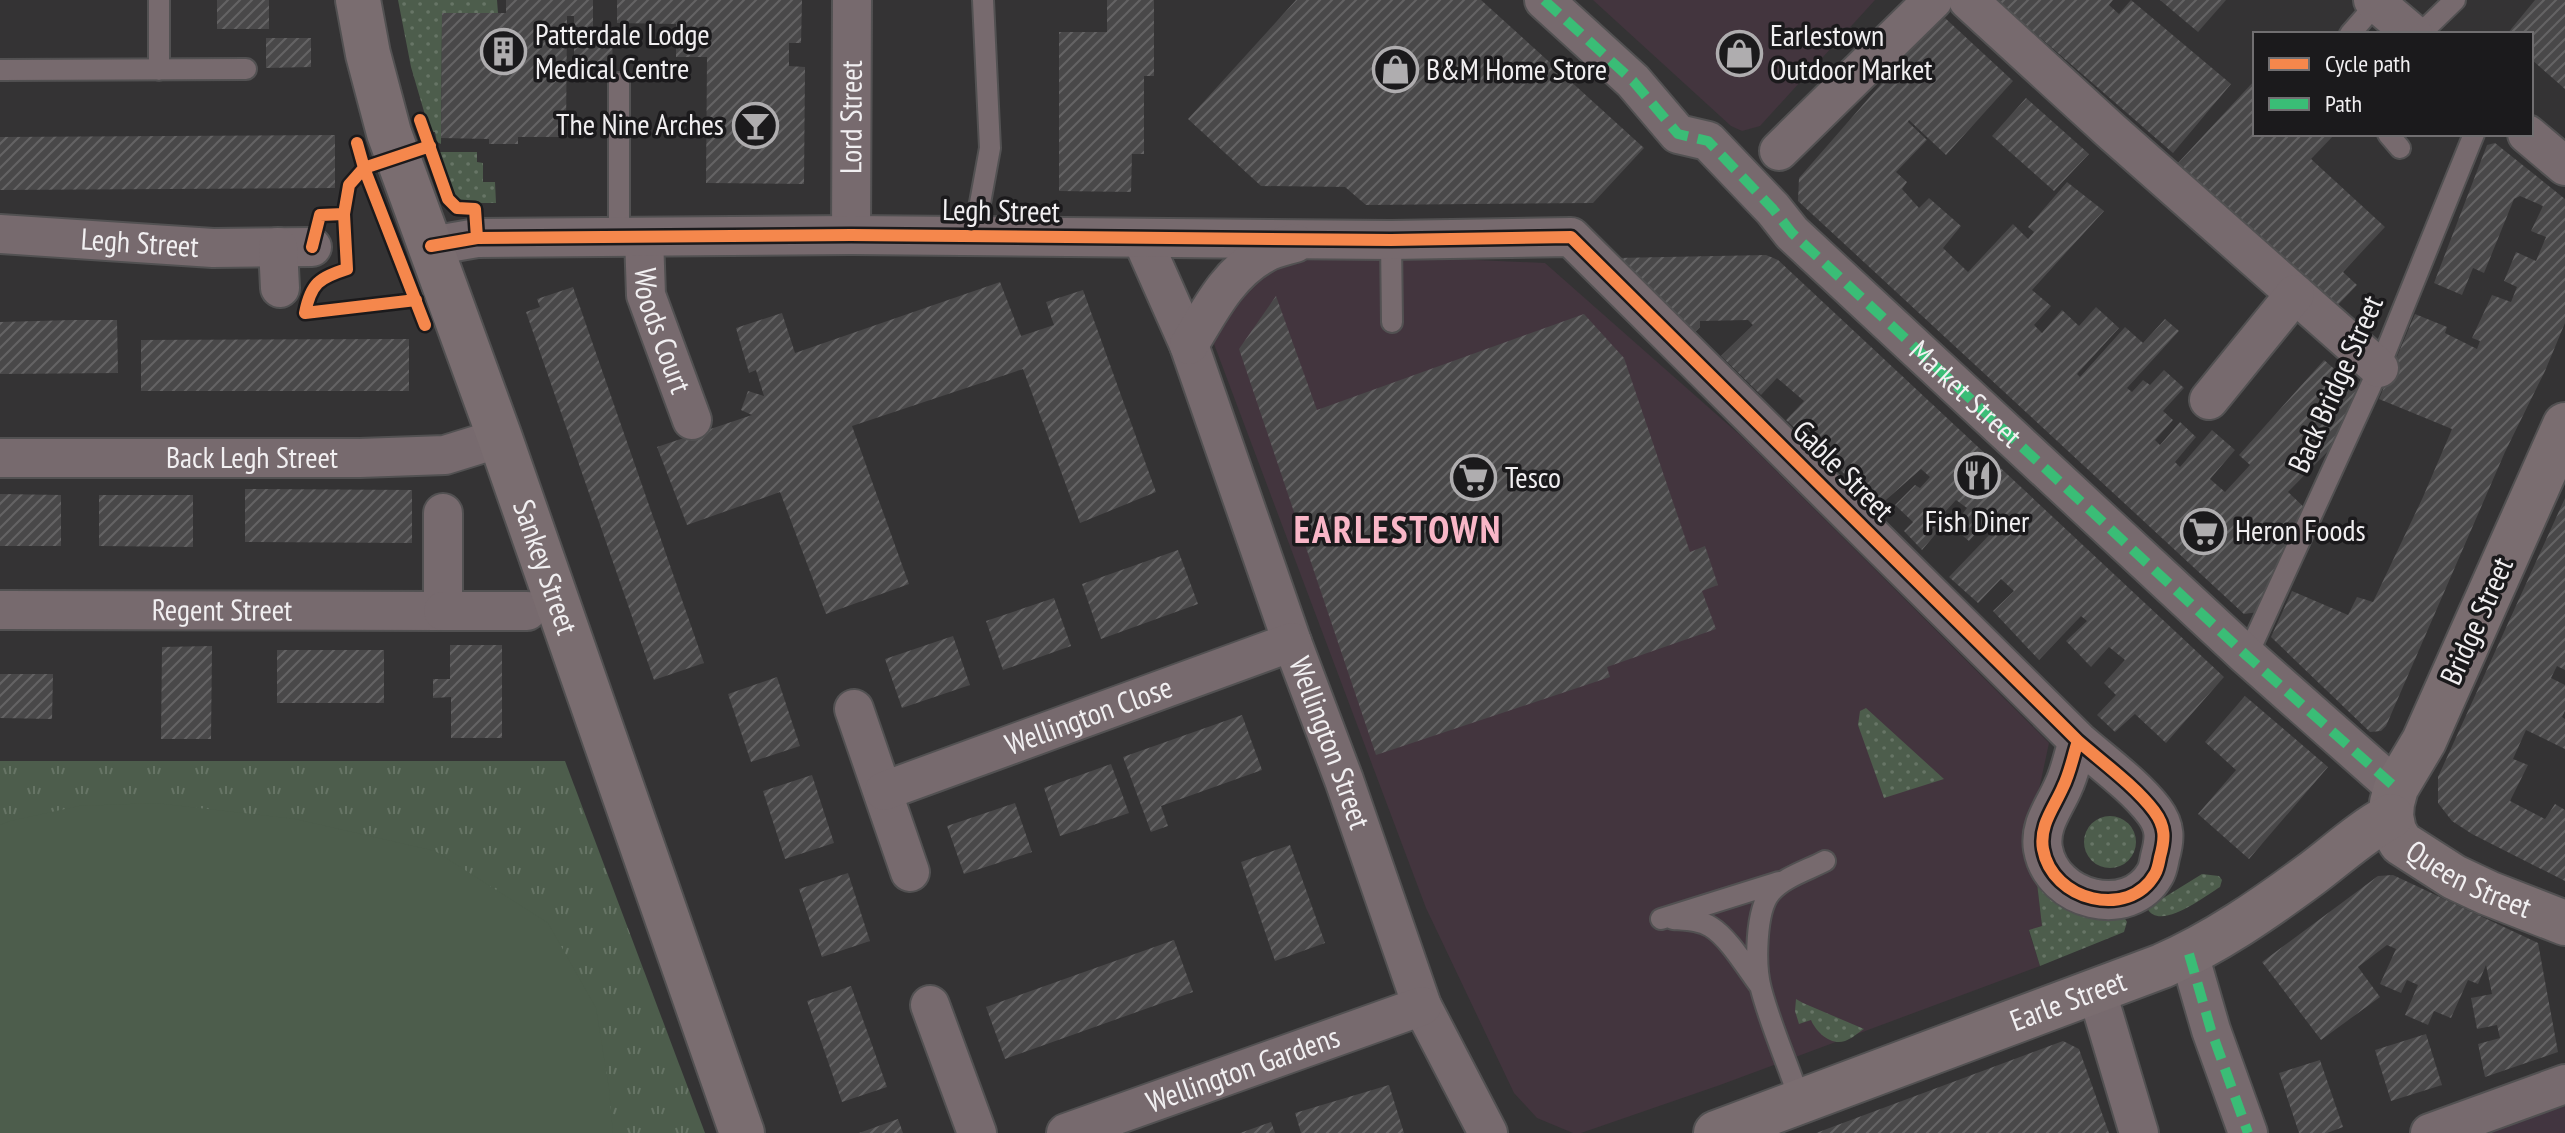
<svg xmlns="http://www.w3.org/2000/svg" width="2565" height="1133" viewBox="0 0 2565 1133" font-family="'PT Sans Narrow',sans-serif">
	<defs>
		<pattern id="grass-dots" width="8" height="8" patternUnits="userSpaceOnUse" patternTransform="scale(2)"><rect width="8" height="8" fill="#4d5d4c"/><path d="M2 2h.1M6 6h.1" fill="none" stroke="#677566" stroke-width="1.8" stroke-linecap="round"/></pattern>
		<pattern id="park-tufts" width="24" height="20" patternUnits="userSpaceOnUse" patternTransform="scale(2)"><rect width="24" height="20" fill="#4d5d4c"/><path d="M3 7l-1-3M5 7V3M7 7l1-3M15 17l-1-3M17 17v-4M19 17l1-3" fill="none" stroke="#677566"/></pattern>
		<pattern id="building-hatch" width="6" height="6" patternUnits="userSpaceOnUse" patternTransform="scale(2)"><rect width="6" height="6" fill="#494849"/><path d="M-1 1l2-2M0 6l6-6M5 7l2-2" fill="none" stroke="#646364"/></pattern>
	</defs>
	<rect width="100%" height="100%" fill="#343334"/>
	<!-- commercial -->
	<path fill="#43353e" d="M1593,0H1875L1760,126L1742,131L1731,126Z
		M1278,251L1545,263L1741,436L2049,743L2031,827L2042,926L2029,931L2040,966L1720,1085L1581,1133H1573L1537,1118L1514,1093L1426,908L1214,344L1225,308Z"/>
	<!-- industrial -->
	<path fill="#423540" d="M2565,1106V1133H2483Z"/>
	<!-- grass -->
	<path fill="url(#grass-dots)" d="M398,0H497L498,13H442L441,144L437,142L435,132H430L411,67Z
		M437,152H477V162L483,163V182H495L496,203C445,204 453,195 437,152Z
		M1866,708L1944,779L1884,798L1858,725L1860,711Z
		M2084 842a26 26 0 1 1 52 0a26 26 0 1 1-52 0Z
		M2202,874L2219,876L2222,880L2220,887C2204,897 2159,932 2147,908Z
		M2037,883C2070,915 2078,920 2124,917L2127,922L2124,932L2040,966L2029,930L2042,926Z
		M1796,999L1803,1003L1864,1029C1858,1033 1851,1039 1845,1041C1831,1046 1816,1032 1811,1020L1799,1024L1795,1011Z"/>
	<!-- park -->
	<path fill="url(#park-tufts)" d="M0,761H565L705,1133H0Z"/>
	<!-- pitch -->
	<path fill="#4d5d4c" d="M155,803L295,819L435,851L548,923L596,1008L609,1089L613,1133H0V825L10,821L79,806Z"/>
	<!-- building -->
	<path fill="url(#building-hatch)" d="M217,0H269V29H217Z
		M506,0H593V32H613L612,68L574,67V16H567L566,137H518V144H489V139L441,138L442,13H506Z
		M617,0H802L801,43H789V66L805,67L804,184L706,183L707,57H676V24L617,23Z
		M1107,0H1154V76H1144V154H1132L1131,192L1059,191V32H1107Z
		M1296,0H1481L1644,148L1593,203L1366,205L1345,187L1261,186L1188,119Z
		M1997,0H2113L2109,5L2119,14L2131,0L2231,84L2173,153Z
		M2160,0H2226L2198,32Z
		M2535,0H2565V89L2531,59V34H2507Z
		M1945,18L2013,81L1946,155L1909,120L1908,122L1927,140L1896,172L1907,182L1902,189L1919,208L1929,198L1961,226L1943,248L1968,272L2013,224L2028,239L2034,232L2028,227L2067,182L2104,211L2032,290L2051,306L2034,325L2042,333L2062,310L2079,326L2096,307L2119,328L2077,374L2080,377L2125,327L2143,343L2165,319L2179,331L2127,388L2132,392L2143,380L2150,385L2164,370L2184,388L2163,411L2173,420L2155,440L2160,445L2180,422L2196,437L2175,462L2180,467L2212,430L2235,450L2210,479L2225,492L2250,465L2239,455L2324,360L2361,392L2344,435L2288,492L2307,510L2258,612L2244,614L1798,201L1799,178L1923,36Z
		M266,38H311V67L266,68Z
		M2255,80V134H2335L2311,159L2385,227L2343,272L2357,285L2335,308L2178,163Z
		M2026,98L2089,154L2054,191L1992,136Z
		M335,135V188L0,190V137Z
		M2495,143L2565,199V323L2545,371L2505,452L2386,726L2381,731L2370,732L2271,637L2292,591L2348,615L2357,597L2373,602L2423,497L2452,429L2379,399L2415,314L2447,327L2445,333L2477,349L2480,341L2472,338L2492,295L2511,302L2517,287L2504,281L2516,252L2536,261L2546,237L2531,231L2543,206L2520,196L2514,199L2484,273L2473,268L2462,295L2434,283L2487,145Z
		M1766,255L1778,260L2224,677L2166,743L2135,714L2115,732L2097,715L2116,695L2104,683L2125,660L2109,647L2091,667L2066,641L2087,621L2081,616L2039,660L1993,611L2014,591L2001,579L1978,603L1949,577L1994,530L1986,522L1969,541L1952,527L1967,508L1956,500L1944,513L1950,517L1922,550L1904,531L1913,522L1895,505L1915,485L1920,488L1930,477L1921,469L1879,506L1786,420L1804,401L1777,378L1761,395L1721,356L1753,325L1748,320L1700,321V327L1694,333L1616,258Z
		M1000,282L1021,336L1054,325L1046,302L1083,290L1156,492L1080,523L1023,369L852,426L909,584L826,614L780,492L687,525L657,447L752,415L741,410L748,391L764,396L756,370L749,373L736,328L782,313L795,353Z
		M573,287L704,663L654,680L526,312L540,307L537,299Z
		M1276,296L1317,410L1584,314L1624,358L1690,552L1705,546L1718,585L1702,591L1716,629L1607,667L1610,677L1376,755L1239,349Z
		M72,320H117L118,373L0,374V322Z
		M409,339V391H141V340Z
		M245,489L412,490V543L245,542Z
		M0,494L61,495V546H0Z
		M99,495H193V547L99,546Z
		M2565,498V670L2557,666L2551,678L2565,685V711L2562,717L2565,719V749L2526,730L2513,759L2528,765L2510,801L2545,819L2555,804L2565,810V881L2472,834L2452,821L2438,803V777Z
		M1178,550L1198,604L1101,639L1082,584Z
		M1054,598L1071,646L1003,670L986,621Z
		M953,636L970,685L902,708L885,659Z
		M450,645H502V738H451V697L433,698V679H450Z
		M212,646L211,739H161L162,647Z
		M277,650H384V703H277Z
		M0,674H53L52,719L0,718Z
		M777,677L800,746L751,762L728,694Z
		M2245,696L2328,767L2249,859L2198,814L2236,770L2205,742Z
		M1242,715L1262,770L1161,806L1168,826L1151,832L1123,757Z
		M1111,764L1129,813L1060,836L1044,788Z
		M812,775L834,843L785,859L763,791Z
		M1015,803L1032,852L964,874L947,826Z
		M1290,845L1325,943L1275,961L1241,862Z
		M848,873L870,941L822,957L799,889Z
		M2393,875L2538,943L2558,1052L2485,1077L2478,1044L2500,1038L2497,1025L2477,1029L2471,998L2492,994L2486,965L2478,984L2468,980L2451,1018L2434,1011L2428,1025L2405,1015L2418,985L2407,980L2401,993L2380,984L2396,949L2387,945L2358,967L2380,997L2321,1040L2262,962L2378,876Z
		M1174,940L1193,992L1005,1059L986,1007Z
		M851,986L887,1087L842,1102L807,1001Z
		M2426,1034L2442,1085L2391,1101L2375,1050Z
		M2063,1041L2079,1049L2109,1133H1816Z
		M2320,1060L2343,1127L2327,1133H2299L2279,1073Z
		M1389,1085L1404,1133H1301L1295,1113Z
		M898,1119L903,1133H859Z
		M1271,1122L1275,1133H1240Z"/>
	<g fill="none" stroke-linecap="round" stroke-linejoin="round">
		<defs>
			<path id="lane" d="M2350,34L2377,3
				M2420,34L2455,0
				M0,70L246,69
				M159,70V0
				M619,83V238
				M2388,134L2400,148
				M974,236L990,148L983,0
				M1391,240L1392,322
				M2247,656L2379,368L2474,134
				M1661,919L1779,882
				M1673,919C1686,920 1700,920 1711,927C1729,938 1747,969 1760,986
				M1800,1101C1788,1064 1771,1027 1761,989C1755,967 1755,910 1771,892C1784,877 1808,870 1825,861"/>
			<g id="street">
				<path id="s1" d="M1544,0L1633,81L1678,134L1708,141L1773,209L1792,233L2247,656L2396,788"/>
				<path d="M1968,0L2111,131L2379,368"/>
				<path d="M2373,0L2413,34"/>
				<path d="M2527,134L2565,166"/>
				<path d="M1779,151L1933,0"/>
				<path id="s2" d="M0,234L213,248L312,247"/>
				<path id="s3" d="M851,235L852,0"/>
				<path id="s4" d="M644,237L646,295L692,420"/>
				<path id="s5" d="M1142,239L1189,345L1292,642L1344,780L1422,1006L1488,1133"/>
				<path d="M431,246L477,238L851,235L1391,240L1571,237L2078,741C2102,762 2135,786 2154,811C2166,827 2165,839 2160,857C2159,862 2158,869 2155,874C2129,920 2052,901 2043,849C2039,825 2054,808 2063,787C2070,773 2073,756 2078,741"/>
				<path d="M278,247L280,288"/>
				<path d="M1189,345C1210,310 1228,273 1265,253C1274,248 1285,246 1295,243"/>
				<path d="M2209,400L2295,294"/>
				<path id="s6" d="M0,458H360L445,455L500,438"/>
				<path id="s7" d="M0,610L443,611V513"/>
				<path d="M443,611H527"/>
				<path d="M854,709L910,872"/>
				<path id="s8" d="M884,791L1292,642"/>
				<path d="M2189,954L2211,1030L2248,1133"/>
				<path d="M2096,989L2139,1133"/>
				<path d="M930,1005L977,1133"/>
				<path id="s9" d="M1066,1133L1422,1006"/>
				<path d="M2430,1133L2565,1084"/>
			</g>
			<g id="secondary">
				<path id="s10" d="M358,0L368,54L389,133L500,438L742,1133"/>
				<path id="s11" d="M2565,425L2424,741L2396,788L2392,803L2391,816L2394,831L2401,843L2454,877L2488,893L2565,923"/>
				<path id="s12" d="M1716,1133L2162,966C2215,943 2264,909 2310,875C2337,855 2361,832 2391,816"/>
			</g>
		</defs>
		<!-- lane casing -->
		<use href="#lane" stroke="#525152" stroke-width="24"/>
		<!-- street casing -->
		<use href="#street" stroke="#525152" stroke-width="42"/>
		<!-- secondary casing -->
		<use href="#secondary" stroke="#525152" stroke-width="48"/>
		<!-- lane -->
		<use href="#lane" stroke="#776a6e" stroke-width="20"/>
		<!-- street -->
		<use href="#street" stroke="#776a6e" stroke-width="38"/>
		<!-- secondary -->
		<use href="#secondary" stroke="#7a6d70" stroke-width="44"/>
		<!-- quiet -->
		<path stroke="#3abd76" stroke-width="10" stroke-dasharray="20 10" stroke-linecap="butt" d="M1544,0L1633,81L1678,134L1708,141L1773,209L1792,233L2247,656L2396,788
			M2189,954L2211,1030L2248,1133"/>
		<defs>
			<path id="cycleway" d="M420,120L448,199L457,208L475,209L477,238
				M357,143L364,168L425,325
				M344,214L349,185L364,168L430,146
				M431,246L477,238L851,235L1391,240L1571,237L2078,741C2102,762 2135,786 2154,811C2166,827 2165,839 2160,857C2159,862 2158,869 2155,874C2129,920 2052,901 2043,849C2039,825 2054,808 2063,787C2070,773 2073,756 2078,741
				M305,313C311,283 319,278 347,269L344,214L320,215L312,247
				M305,313L416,300"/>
		</defs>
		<!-- cycleway casing -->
		<use href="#cycleway" stroke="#1b1a1c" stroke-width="17"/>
		<!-- cycleway -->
		<use href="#cycleway" stroke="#f5874c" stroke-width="12"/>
	</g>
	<!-- icons -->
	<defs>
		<symbol id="building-ring" viewBox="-11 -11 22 22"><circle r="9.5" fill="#1b1a1c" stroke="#afadaf" stroke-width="1.5"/><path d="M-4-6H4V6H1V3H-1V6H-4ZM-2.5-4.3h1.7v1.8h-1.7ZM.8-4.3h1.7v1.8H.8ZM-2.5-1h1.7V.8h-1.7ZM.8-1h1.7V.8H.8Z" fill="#afadaf"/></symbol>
		<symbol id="shop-ring" viewBox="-11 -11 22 22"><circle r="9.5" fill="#1b1a1c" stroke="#afadaf" stroke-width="1.5"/><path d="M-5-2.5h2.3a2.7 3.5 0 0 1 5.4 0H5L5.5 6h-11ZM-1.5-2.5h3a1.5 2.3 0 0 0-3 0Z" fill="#afadaf"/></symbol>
		<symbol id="bar-ring" viewBox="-11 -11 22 22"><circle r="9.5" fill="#1b1a1c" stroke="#afadaf" stroke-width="1.5"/><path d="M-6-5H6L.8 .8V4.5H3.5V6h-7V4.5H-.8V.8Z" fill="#afadaf"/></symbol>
		<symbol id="restaurant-ring" viewBox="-11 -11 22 22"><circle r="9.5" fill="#1b1a1c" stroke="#afadaf" stroke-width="1.5"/><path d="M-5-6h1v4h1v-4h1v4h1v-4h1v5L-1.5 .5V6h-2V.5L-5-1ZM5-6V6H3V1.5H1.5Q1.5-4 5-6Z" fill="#afadaf"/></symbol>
		<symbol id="supermarket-ring" viewBox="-11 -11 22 22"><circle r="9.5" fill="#1b1a1c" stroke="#afadaf" stroke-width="1.5"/><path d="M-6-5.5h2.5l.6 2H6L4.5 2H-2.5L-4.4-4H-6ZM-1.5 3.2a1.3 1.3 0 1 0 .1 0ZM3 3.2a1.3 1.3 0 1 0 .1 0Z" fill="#afadaf"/></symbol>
	</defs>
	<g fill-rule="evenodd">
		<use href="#building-ring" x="478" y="26" width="51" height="51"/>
		<use href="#shop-ring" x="1714" y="28" width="51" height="51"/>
		<use href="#shop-ring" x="1370" y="44" width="51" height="51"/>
		<use href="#bar-ring" x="730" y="100" width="51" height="51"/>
		<use href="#restaurant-ring" x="1952" y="450" width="51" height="51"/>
		<use href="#supermarket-ring" x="1448" y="452" width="51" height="51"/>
		<use href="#supermarket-ring" x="2178" y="506" width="51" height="51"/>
	</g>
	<g text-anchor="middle" stroke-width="7" stroke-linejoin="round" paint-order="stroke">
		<!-- poi labels -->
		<g font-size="30" fill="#f1eff1" stroke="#1b1a1c" text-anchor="start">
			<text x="535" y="45">Patterdale Lodge<tspan x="535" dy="34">Medical Centre</tspan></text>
			<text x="1770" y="46">Earlestown<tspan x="1770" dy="34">Outdoor Market</tspan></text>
			<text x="1426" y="80">B&amp;M Home Store</text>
			<text x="724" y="135" text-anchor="end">The Nine Arches</text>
			<text x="1505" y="488">Tesco</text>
			<text x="1977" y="532" text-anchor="middle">Fish Diner</text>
			<text x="2235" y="541">Heron Foods</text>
		</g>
		<!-- street labels -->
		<g font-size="30" fill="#f1eff1" stroke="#1b1a1c">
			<text dy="10" stroke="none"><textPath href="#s3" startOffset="118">Lord Street</textPath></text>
			<text transform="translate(1001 211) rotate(1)" y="10">Legh Street</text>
			<text dy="10" stroke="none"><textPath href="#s2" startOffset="140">Legh Street</textPath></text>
			<text dy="10" stroke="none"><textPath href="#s4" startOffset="96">Woods Court</textPath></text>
			<text transform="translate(2336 384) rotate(-66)" y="10">Back Bridge Street</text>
			<text dy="10" stroke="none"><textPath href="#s1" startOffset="582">Market Street</textPath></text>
			<text dy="10" stroke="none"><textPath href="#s6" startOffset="252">Back Legh Street</textPath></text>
			<text transform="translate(1843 471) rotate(45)" y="10">Gable Street</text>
			<text dy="10" stroke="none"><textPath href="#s10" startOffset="598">Sankey Street</textPath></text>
			<text dy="10" stroke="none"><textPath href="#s7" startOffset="222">Regent Street</textPath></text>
			<text transform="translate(2477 621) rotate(-66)" y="10">Bridge Street</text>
			<text dy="10" stroke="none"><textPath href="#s8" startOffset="218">Wellington Close</textPath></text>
			<text dy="10" stroke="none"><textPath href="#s5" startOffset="538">Wellington Street</textPath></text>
			<text dy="10" stroke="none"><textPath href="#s11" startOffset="536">Queen Street</textPath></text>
			<text dy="10" stroke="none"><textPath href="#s12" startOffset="376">Earle Street</textPath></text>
			<text dy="10" stroke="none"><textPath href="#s9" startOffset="188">Wellington Gardens</textPath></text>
		</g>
		<!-- district labels -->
		<g font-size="38" font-weight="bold" letter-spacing="2" fill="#f9b6c7" stroke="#1b1a1c">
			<text x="1398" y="543">EARLESTOWN</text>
		</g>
	</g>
	<!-- legend -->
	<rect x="2253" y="32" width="280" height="104" fill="#1b1a1c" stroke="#716f71" stroke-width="2"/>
	<rect x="2269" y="58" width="40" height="12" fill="#f5874c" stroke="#716f71" stroke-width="2"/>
	<text x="2325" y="72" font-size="24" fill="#f1eff1">Cycle path</text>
	<rect x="2269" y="98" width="40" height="12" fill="#3abd76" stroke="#716f71" stroke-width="2"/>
	<text x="2325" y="112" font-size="24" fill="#f1eff1">Path</text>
</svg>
